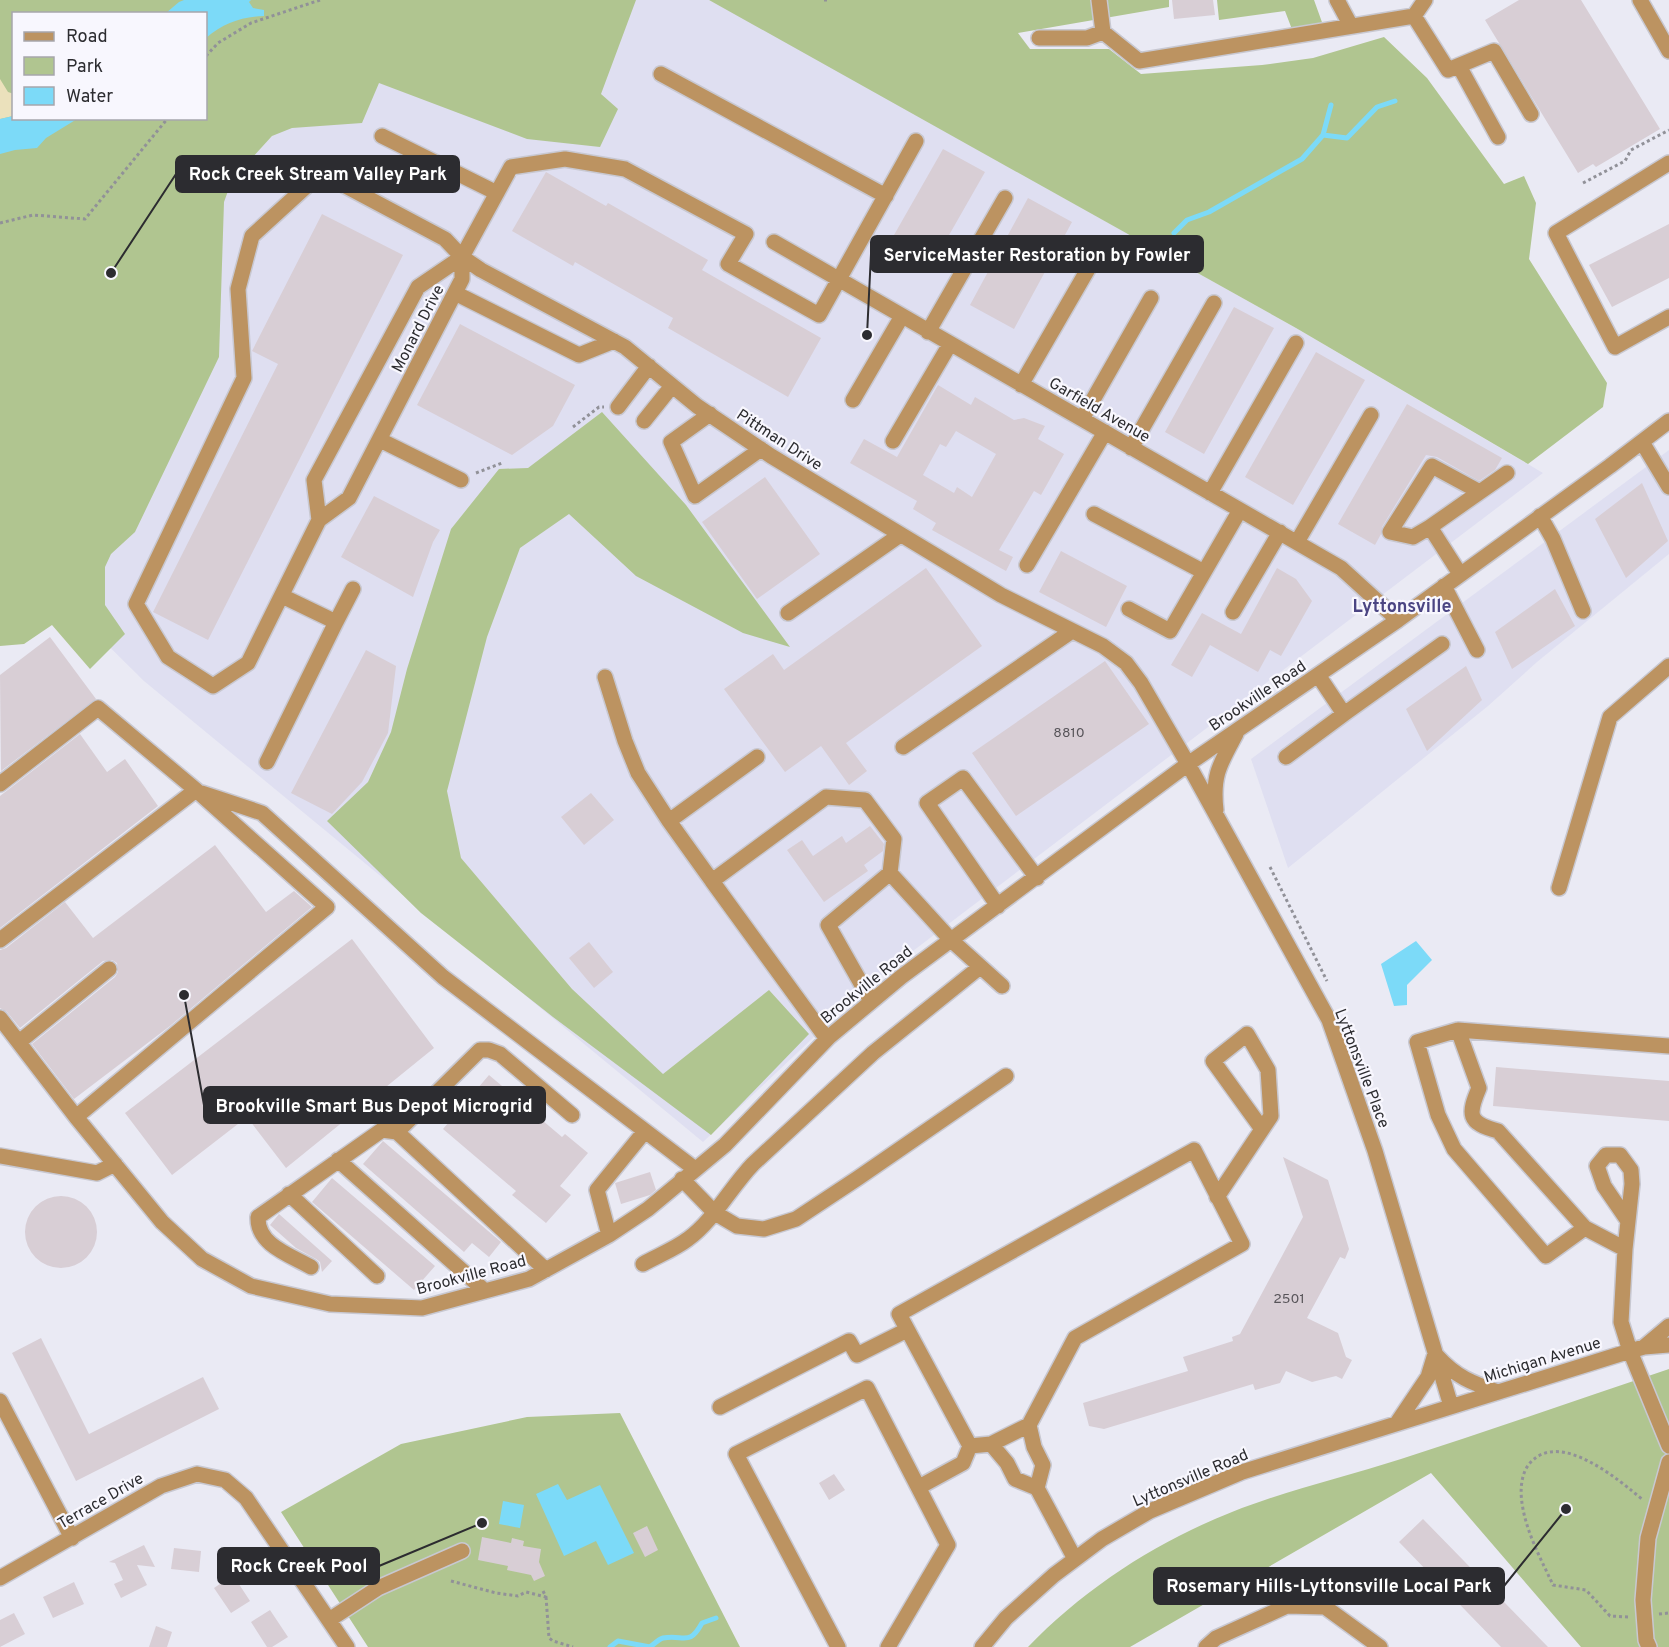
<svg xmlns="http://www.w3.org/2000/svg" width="1669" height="1647" viewBox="0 0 1669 1647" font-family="Overpass,sans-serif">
	<rect width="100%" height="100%" fill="#eaeaf4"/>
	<!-- built -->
	<path fill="#dfdff1" d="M634,0H709L716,3L1296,328L1543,473L872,982L703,1142L144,681L61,599L224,188L348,54Z
		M1669,450V554L1537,662L1488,706L1288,868L1251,759Z"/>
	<!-- green -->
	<path fill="#b0c590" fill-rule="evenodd" d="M0,0H636L601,94L618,109L600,147L527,139L379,83L362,123L292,128L272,136L232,180L224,202L219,357L135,532L111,554L105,567V605L125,634L90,669L52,625L24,644L0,646ZM14,14H206V118H14Z
		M709,0H1169V7L1018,33L1030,49H1109L1141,74L1262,65L1313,58L1384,37L1427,78L1504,184L1524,176L1536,203L1529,259L1607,383L1603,407L1528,464L1296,328Z
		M1217,0H1314L1323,25L1293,32L1285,11L1219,20Z
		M602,412L686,505L790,647L743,633L636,576L569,514L520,548L487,637L447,791L461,858L572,989L663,1074L769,990L809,1034L711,1135L553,1017L421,913L327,821L368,782L391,732L407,669L451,529L499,469L528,468Z
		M1669,1369V1647H1581L1431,1473L1130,1647H1028C1085,1588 1156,1542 1232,1512C1287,1490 1345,1477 1401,1459C1491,1430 1580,1399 1669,1369Z
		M620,1413L740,1647H368L281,1512L401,1444L527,1417Z"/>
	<!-- sand -->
	<path fill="#ebe1bc" d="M0,79L8,92L14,94L13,116L0,119Z"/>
	<!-- water -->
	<path fill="#7cdaf8" d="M184,0H251L249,2L253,8L264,10V16C241,17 224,23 206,38V14L166,13L179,2Z
		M13,116L14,118L77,119L46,138L37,148L15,150L0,154V119Z
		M1416,941L1432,960L1407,985V1005L1394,1006L1381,964Z
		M558,1484L567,1500L600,1485L634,1553L608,1565L596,1541L564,1556L536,1494Z
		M503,1501L524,1505L520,1528L499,1524Z"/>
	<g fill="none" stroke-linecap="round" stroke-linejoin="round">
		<!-- stream -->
		<path stroke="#7cdaf8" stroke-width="5" d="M1323,135L1347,138L1377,107L1395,101
			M1174,233L1187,220L1209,212L1302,159L1323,135L1331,105
			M610,1647L618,1641L650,1647C654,1644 659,1639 663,1638C684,1634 689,1647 702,1623L716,1618"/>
	</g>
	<!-- building -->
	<path fill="#d8ced5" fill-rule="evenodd" d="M1172,0H1213L1215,15L1174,19Z
		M1519,0H1581L1660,129L1596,167L1593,164L1578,173L1485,20Z
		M943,149L985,172L936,258L894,235Z
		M546,172L606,206L608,203L708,260L702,270L821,338L788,397L668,328L673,318L575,262L573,266L512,231Z
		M1028,198L1072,222L1014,329L970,305Z
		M322,214L403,255L208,640L153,612L278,364L252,351Z
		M1669,224V278L1612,307L1589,265Z
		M1234,307L1274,328L1204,454L1165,432Z
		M460,324L575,385L553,426L512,455L417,405Z
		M1316,352L1365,380L1293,505L1245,477Z
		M938,385L971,405L975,397L1014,420L1024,418L1045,426L1038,439L1064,454L1041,495L1034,491L999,550L1013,557L1006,571L932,530L936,523L913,509L917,501L850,463L864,439L897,457ZM956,431L996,454L972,497L957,487L954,493L923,475L940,444L946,447Z
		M1407,404L1502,458L1495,470L1479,481L1437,457L1426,455L1382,527L1381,534L1375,545L1338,524Z
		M765,477L820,554L757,599L702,522Z
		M1642,483L1668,541L1626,578L1595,519Z
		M374,496L440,530L433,542L413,597L341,557Z
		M1061,551L1127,586L1106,627L1039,592Z
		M926,568L982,646L846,743L867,771L849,785L821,746L785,772L724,689L773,654L784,670Z
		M1277,568L1296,579L1312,601L1281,656L1270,650L1258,672L1210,645L1192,677L1171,665L1202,613L1241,634Z
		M1555,589L1575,626L1512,669L1495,632Z
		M50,637L96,699L1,771L0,675Z
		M366,650L396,666L388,733L362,782L332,814L291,793Z
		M1105,661L1149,724L1016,816L972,753Z
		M1466,666L1482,700L1427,751L1406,709Z
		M80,734L107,772L125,759L158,806L0,928V796Z
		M591,793L614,820L584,845L561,817Z
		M870,826L884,844L883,851L864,865L868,871L824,902L787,850L802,840L813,856L842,836L846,843Z
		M215,845L266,912L294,891L312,907L170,1026L74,1099L32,1044L115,977L118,972L117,963L112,960L103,961L20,1028L7,1012L0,1008V950L6,948L65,902L93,938Z
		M352,939L434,1048L286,1168L247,1117L172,1175L125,1113Z
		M589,942L613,972L594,988L569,958Z
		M1496,1067L1669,1081V1121L1493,1106Z
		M489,1075L562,1137L565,1134L588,1153L560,1186L571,1195L546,1223L512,1195L516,1191L443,1129Z
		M383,1141L501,1242L489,1257L472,1243L464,1252L363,1164Z
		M1283,1157L1328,1180L1349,1249L1345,1259L1340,1257L1307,1318L1338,1333L1346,1357L1352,1360L1342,1379L1336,1376L1312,1382L1286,1371L1280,1383L1255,1390L1253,1384L1104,1429L1089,1426L1083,1403L1188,1371L1183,1357L1233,1341L1232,1337L1240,1334L1303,1217Z
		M650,1172L656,1190L650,1195L621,1204L615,1183Z
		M332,1178L435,1266L414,1290L312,1202Z
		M25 1232a36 36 0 1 1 72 0a36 36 0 1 1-72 0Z
		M279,1214L332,1261L322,1272L320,1262L316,1259L296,1248L270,1225Z
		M41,1338L89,1434L203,1377L219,1409L76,1481L12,1353Z
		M834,1474L845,1490L829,1500L819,1483Z
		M1423,1519L1548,1647H1501L1399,1542Z
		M647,1526L658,1550L645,1557L633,1533Z
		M482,1537L511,1543L512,1538L524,1541L523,1546L541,1549L539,1562L545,1576L534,1581L531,1575L507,1570L508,1566L478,1560Z
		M144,1545L155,1567L137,1565L147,1585L121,1598L114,1584L123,1580L115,1563L109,1562Z
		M174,1548L201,1551L199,1572L171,1569Z
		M233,1575L250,1601L231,1613L214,1588Z
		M74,1582L84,1604L53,1618L43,1597Z
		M270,1610L288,1637L272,1647H267L251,1622Z
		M14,1613L25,1634L0,1647V1620Z
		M156,1626L172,1632L167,1647H149Z"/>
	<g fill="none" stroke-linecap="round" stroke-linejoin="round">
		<defs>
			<path id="minor" d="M1099,0L1103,32L1139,61L1414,16L1425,0
				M1337,0L1351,26
				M1640,0L1669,51
				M1414,16L1448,70L1494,51L1531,114
				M1039,38H1087L1103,32
				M1459,66L1498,137
				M661,74L886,196
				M382,136L497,193
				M1669,163L1556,233L1615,347L1669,317
				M774,242L1341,568L1398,620
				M462,257V279L349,498L319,520L248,663L213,686L168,657L136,604L244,378L238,289L252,236L321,173L445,239L462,257L481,270L625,347L697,406L771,456L1001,595L1103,646L1126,663L1141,683L1188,764L1329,1020L1375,1151L1451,1406
				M455,293L579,355L614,341
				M928,332L1005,198
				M1021,385L1102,245
				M853,400L902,316
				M618,407L649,366
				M710,414L671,442L695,496L761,449
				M1082,419L1151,298
				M644,421L672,386
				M380,440L461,480
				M893,441L950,344
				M1642,442L1669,487
				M1131,448L1214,303
				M1210,493L1296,343
				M1094,514L1204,572
				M1540,516L1553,539L1583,611
				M319,520L314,480L418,287L462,257L511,167L565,159L625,169L746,234L728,264L819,315L916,141
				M1430,527L1413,537L1390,532L1432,466L1480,492
				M1297,542L1371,415
				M1027,565L1105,432
				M1460,574L1430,527L1507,473
				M1444,586L1477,650
				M1129,609L1170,631L1240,510
				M1233,612L1280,532
				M788,613L900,535
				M336,622L353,589
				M1318,675L1344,714L1442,644
				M605,677L625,741L638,773L669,821
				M903,747L1072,631
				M1286,757L1344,714
				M267,762L336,622L282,596
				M0,784L98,708L196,790L327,907L76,1117
				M202,793L262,813L443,977L695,1169
				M1216,810C1212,775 1220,764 1236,734
				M712,881L669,821L757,757
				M1559,888L1610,717L1669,666
				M998,906L927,803L963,778L1037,878
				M0,940L196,790
				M871,1001L828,925L890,873L951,940L1002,986
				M0,1018L76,1117L162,1222L202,1259L251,1286L330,1304L422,1308L529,1279L609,1235L648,1209L725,1145L829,1037L901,977L1188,764L1398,620L1610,466L1669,421
				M1458,1030L1669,1046
				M827,1039L712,881L826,797L865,800L894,839L890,873
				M19,1042L109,969
				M1194,1150L1242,1244L1075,1338L1029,1425L991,1444L970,1446L899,1314Z
				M0,1156L97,1173L115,1164
				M338,1160L485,1291
				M682,1179L715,1213L737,1226L764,1229L796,1219L858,1178L1006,1076
				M289,1194L377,1276
				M1217,1197L1271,1116L1268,1070L1247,1034L1213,1061L1262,1129
				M1628,1221L1604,1186L1597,1166L1606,1155H1620L1631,1170L1632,1184L1625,1249L1621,1322L1630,1351L1669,1446
				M1585,1228L1498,1131C1467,1123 1468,1114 1479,1088L1458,1030L1417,1042L1438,1115L1454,1149L1546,1256L1585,1228L1625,1249
				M609,1235L597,1190L645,1131
				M643,1264C657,1256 675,1249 688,1239C714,1220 730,1188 753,1164L873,1053L980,967
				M311,1267C290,1255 257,1245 258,1217L382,1130L397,1132
				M546,1270L397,1132L480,1050H489L500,1054L572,1115
				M1644,1347L1669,1326
				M1437,1356C1456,1377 1472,1383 1498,1392
				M0,1401L72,1538
				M720,1407L849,1341L857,1355L907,1330
				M1397,1423L1428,1377L1435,1354
				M1029,1425L1034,1447L1043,1465L1037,1488
				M991,1444L1007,1463L1015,1479L1037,1488L1075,1559
				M919,1487L963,1463L970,1446
				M0,1578L161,1486L197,1474L225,1480L246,1498L347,1647
				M329,1620L378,1588L462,1551
				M838,1647L736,1454L867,1388L948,1545L888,1647
				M982,1647L1006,1618L1054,1575L1102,1539L1150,1511L1242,1472L1630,1351L1644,1347L1669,1345
				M1206,1647L1216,1638L1287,1606L1325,1607L1380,1647
				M1649,1647L1646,1640L1643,1600L1648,1538L1669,1462"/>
		</defs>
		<!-- minor casing -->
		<use href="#minor" stroke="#c8c8d1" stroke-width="18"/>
		<!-- path -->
		<path stroke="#919198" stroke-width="3" stroke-dasharray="3 3" stroke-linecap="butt" d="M824,0H828
			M206,56L218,43L251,23L320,0
			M1583,183L1625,161L1631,150L1669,130
			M0,223L33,215L85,219L168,118
			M573,427L599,407H604
			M476,473L502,463
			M1270,867L1327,981
			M451,1581L496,1593L518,1596L526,1592L546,1597L543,1591
			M546,1597L549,1638L553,1641L573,1647
			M1659,1614L1669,1613
			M1628,1617L1610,1616L1586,1590L1553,1585C1541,1559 1526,1532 1522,1503C1520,1490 1521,1473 1530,1463C1560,1429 1619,1480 1643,1500"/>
		<!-- minor -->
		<use href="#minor" stroke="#bc9361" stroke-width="15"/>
	</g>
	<g text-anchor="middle" stroke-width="4.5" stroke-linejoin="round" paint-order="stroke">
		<!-- number labels -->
		<g font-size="14" fill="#575459">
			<text x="1069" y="737">8810</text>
			<text x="1289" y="1303">2501</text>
		</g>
		<!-- street labels -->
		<g font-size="16" fill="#2c2c30" stroke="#f8f7fe">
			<text transform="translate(417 328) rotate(-63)" y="6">Monard Drive</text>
			<text transform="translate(1100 409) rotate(30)" y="6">Garfield Avenue</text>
			<text transform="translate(780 439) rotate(33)" y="6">Pittman Drive</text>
			<text transform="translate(1257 695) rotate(-34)" y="6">Brookville Road</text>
			<text transform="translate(866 984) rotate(-39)" y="6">Brookville Road</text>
			<text transform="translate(1363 1068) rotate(69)" y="6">Lyttonsville Place</text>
			<text transform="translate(471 1274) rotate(-15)" y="6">Brookville Road</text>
			<text transform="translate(1542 1359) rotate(-17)" y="6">Michigan Avenue</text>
			<text transform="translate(1190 1477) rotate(-23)" y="6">Lyttonsville Road</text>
			<text transform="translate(100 1500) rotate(-30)" y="6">Terrace Drive</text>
		</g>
		<!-- neighbourhood labels -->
		<g font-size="18" font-weight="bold" fill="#4b4583" stroke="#f8f7fe">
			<text x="1402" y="612">Lyttonsville</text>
		</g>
	</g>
	<!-- callouts -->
	<path fill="none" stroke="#2c2c30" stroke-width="2" d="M111 273L176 174M867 335L871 254M184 995L204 1105M482 1523L379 1566M1566 1509L1504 1586"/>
	<g fill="#2c2c30" stroke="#f8f7fe" stroke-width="2">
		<circle cx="111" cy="273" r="6"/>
		<circle cx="867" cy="335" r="6"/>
		<circle cx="184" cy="995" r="6"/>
		<circle cx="482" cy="1523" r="6"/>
		<circle cx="1566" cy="1509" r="6"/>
	</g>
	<g fill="#2c2c30" stroke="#2c2c30" stroke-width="2">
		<rect x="176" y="156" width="283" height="36" rx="6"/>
		<rect x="871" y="236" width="332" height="36" rx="6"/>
		<rect x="204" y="1087" width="341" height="36" rx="6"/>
		<rect x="218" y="1548" width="161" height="36" rx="6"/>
		<rect x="1154" y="1568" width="350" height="36" rx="6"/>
	</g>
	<g font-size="18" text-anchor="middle" font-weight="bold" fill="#fff">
		<text x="318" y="180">Rock Creek Stream Valley Park</text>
		<text x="1037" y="261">ServiceMaster Restoration by Fowler</text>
		<text x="374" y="1112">Brookville Smart Bus Depot Microgrid</text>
		<text x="299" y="1572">Rock Creek Pool</text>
		<text x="1329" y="1592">Rosemary Hills-Lyttonsville Local Park</text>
	</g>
	<!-- legend -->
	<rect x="12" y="12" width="195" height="108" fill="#f8f7fe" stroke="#a6a6ac" stroke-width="1.5"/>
	<rect x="24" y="32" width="30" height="9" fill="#bc9361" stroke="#a6a6ac" stroke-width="1.5"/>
	<text x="66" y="42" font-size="18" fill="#2c2c30">Road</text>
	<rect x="24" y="57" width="30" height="18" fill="#b0c590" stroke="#a6a6ac" stroke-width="1.5"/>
	<text x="66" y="72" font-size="18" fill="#2c2c30">Park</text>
	<rect x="24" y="87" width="30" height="18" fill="#7cdaf8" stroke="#a6a6ac" stroke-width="1.5"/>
	<text x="66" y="102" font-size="18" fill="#2c2c30">Water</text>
</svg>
